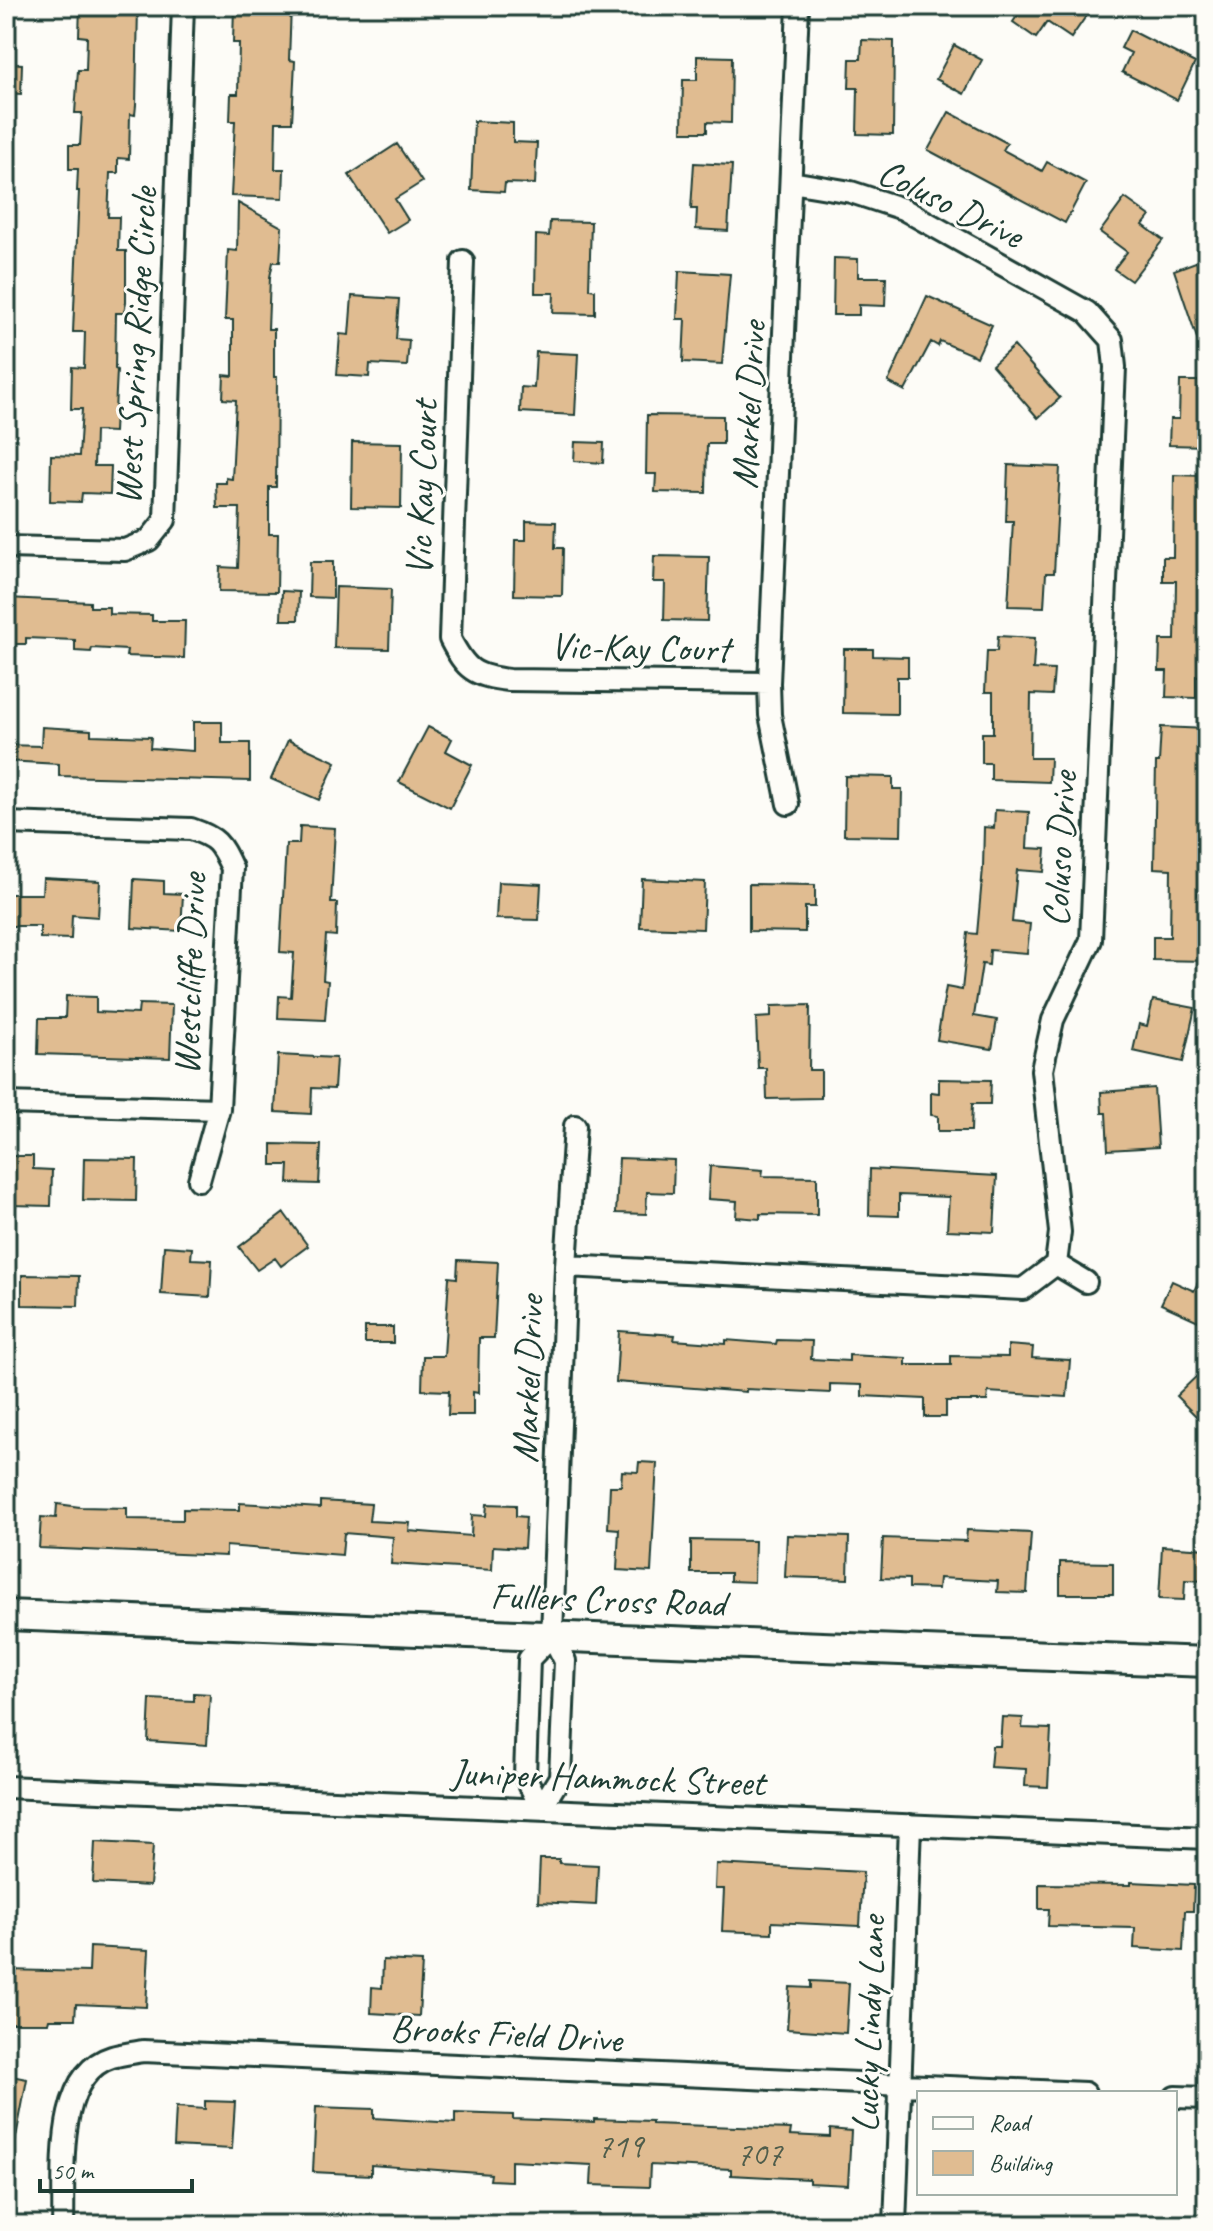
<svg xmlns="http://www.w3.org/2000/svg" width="1213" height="2231" viewBox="0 0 1213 2231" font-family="Caveat,sans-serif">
	<rect width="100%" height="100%" fill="#fdfcf7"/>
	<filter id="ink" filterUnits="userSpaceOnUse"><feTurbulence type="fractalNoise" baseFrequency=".0125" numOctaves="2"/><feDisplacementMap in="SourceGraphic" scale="16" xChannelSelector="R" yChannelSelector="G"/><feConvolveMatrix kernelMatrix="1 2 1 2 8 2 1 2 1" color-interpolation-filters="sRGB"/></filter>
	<g filter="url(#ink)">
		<!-- building -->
		<path fill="#e0bc91" stroke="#1f3d34" stroke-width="2" d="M80,6H138L136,105L135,115L130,114L129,159L118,158V173H110L108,217H119L118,251H126V302L124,313H116L115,369L117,370L114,432L95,431L94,466H111L110,494L82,493L81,502L50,501L51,455L79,456L82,409H71L72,367L84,368L85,332H73L79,191H77L78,169H69V145H80L82,113H75L78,70H86L87,37L79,36Z
			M234,6H291L289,60L295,61L292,122H276L275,169H284L283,198L231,196L235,121H230L231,94H238L239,43H233Z
			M1024,6H1093L1071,38L1047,22L1036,38L1013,22Z
			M1130,30L1195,63L1177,100L1122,72L1131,53L1121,48Z
			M862,40L894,41L893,135L857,134L858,88H849L850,59H861Z
			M954,45L982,60L964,94L936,79Z
			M697,56L732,57L731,123L707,122V132H682L683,80H697Z
			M6,63L22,64L21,94L6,93Z
			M949,112L1007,143L1003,150L1042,171L1047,162L1086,183L1065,223L928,150Z
			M474,121L513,123V142L537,143L535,184L505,183L504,192L471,190Z
			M397,144L422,182L395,199L408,220L387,233L349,175Z
			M694,163L732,165L728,231L696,229L697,209H691Z
			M1125,198L1150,216L1143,225L1163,240L1131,281L1114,269L1127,252L1100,232Z
			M238,203L282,227L280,262H273L270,277L268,329H274V377H277L276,487H269V534H278L277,592L219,591L220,567L238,568L240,508H217L216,483H226V478L232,479L236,400L223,399L224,375L233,376V320H225L228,250L237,251Z
			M550,221L591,222L589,289L595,290V314L553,313L554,293H535L536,235L549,236Z
			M834,258L858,259V277H886L885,306L859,305V315H833Z
			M1201,260L1207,276V358L1204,359L1174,270Z
			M679,271L730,274L722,364L683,362L685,319H677Z
			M352,296L399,299L396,339L409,340L407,366L370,364L369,377L337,375L340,334L349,335Z
			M927,296L992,325L977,357L940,341L938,346L931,342L905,391L888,382Z
			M1014,346L1060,398L1038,418L992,365Z
			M536,352L578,354L575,415L520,412L521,387L534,388Z
			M1180,381H1207V446L1169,445L1170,419H1179Z
			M647,415L723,416V444H707L706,493L655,492L656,474H646Z
			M352,442L402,443L401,508L351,507Z
			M575,442L604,443L603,463L574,461Z
			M1008,465L1060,467L1054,573H1046L1044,607L1008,606L1013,521H1006Z
			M1174,475L1207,476V676H1196V698L1166,697L1167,671H1159L1160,640H1175L1176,581H1163V557H1173Z
			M526,521L556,522L555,548H563L562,596L514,595L515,540H526Z
			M654,556L709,557L707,621L664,620L665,582H653Z
			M310,562H333V598L309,597Z
			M336,587L391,589L389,649L334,648Z
			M282,591L299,592L298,620H281Z
			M7,598L90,602V607H109V614L152,615V621H185L184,658L126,656L127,650L92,648L91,652L75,651V640L26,638V644H6Z
			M998,636L1035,638L1033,669L1054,670L1052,695L1031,694L1030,758H1050L1049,782L991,780V763H982V733H993V692H985L987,651H997Z
			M844,649H873V656L908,657V677H897V714L843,713Z
			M193,722H222V743H250V781L59,776V764L6,761V745L41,746L42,727L91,730V735L151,737L150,748L193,751Z
			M428,727L452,739L446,751L472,765L450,808L399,782Z
			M1161,727L1207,729V790L1199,789L1198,895H1205L1207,961L1153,960V937H1170L1171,869L1154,868L1156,762H1159Z
			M288,740L336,762L319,800L271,779Z
			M845,776L893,777V789H902L901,836L844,835Z
			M995,810L1029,812L1027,848L1046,849L1044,872L1017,870L1012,922L1030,924L1027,953L990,950L989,965L982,964L974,1016L997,1020L992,1049L937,1040L946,987L962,990L968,933L977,934L983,868L984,827L994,828Z
			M300,826L335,828L331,903H337L336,936L326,935L323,980L328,981L325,1020L278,1018L279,996L291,997L294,953L280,952L286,844H299Z
			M43,878L100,881L98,917L72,915L71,939L40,938V926H6V894H42Z
			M134,879L164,881V893L183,894L181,931L132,928Z
			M642,879L705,882L703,929L640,927Z
			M498,882L541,884L539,920L496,919Z
			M749,884L815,885V907H805V932L749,931Z
			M66,996L96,997V1012L138,1014L139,1004L172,1005L170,1058L38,1054L39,1018H65Z
			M1153,1000L1195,1008L1183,1062L1133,1051L1139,1024L1147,1026Z
			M810,1005L809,1070H821V1098L767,1099L766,1068H758L756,1018L771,1017V1006Z
			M278,1055L336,1058L334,1089L312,1088L311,1114L275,1112Z
			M939,1079L991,1080L990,1104H972L971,1131H938V1116L931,1115V1092L939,1093Z
			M1154,1088L1158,1147L1108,1150L1106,1113H1102L1101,1092Z
			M272,1144L321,1145L319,1184L288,1183L289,1165H272Z
			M13,1156H33V1169L52,1170L51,1206L12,1205Z
			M84,1158L137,1159L136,1201L83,1200Z
			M619,1158L674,1160L673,1193L647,1192L646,1214L616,1213Z
			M710,1166L763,1170L762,1176L817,1177V1215L760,1214V1219L736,1217L737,1201L708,1199Z
			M870,1169L997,1176L994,1232L947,1230L949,1197L899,1195V1216L869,1215Z
			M284,1213L308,1246L281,1266L275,1258L257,1270L239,1247Z
			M164,1246L192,1248L191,1259L212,1260L210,1297L161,1294Z
			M458,1260L498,1262L494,1338H479L478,1393L473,1392V1415H448L449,1391L422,1390L423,1356H444L449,1277L457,1278Z
			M1207,1263V1325L1161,1304L1172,1281L1194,1291Z
			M22,1275L79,1276L78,1306L22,1305Z
			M365,1327H393V1343H365Z
			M619,1331L675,1335L674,1340L726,1344V1340L776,1344L777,1340L812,1341L811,1359L849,1361V1355L906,1358V1365H951V1356L1008,1357V1345L1033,1347L1032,1358L1070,1360L1067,1397L988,1392L987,1401H946V1417H925V1399L862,1396V1385L830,1384V1393L746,1389V1392L616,1382Z
			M1207,1366V1427L1176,1396Z
			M639,1462L657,1463L651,1572L617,1570L619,1529L608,1528L610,1486H621L622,1471L638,1472Z
			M320,1501L371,1504L369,1521L410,1523L409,1531L471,1536L472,1515L486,1516L487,1504L516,1505V1516L526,1517L524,1548L493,1546L492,1570L391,1564L393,1537L344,1533L342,1555L226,1546V1556L39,1548L41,1517L56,1518L57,1504L80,1507L127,1508V1519L183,1520V1509L240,1510V1503L320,1508Z
			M967,1530L1031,1533L1027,1593L997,1592L998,1581L939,1578L938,1589L909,1588V1579L881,1578L883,1538L966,1541Z
			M787,1535L849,1537L848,1579L785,1577Z
			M691,1540L755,1541L754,1582L730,1581V1573H691Z
			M1162,1546L1207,1549V1581L1185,1580L1184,1600L1159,1599Z
			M1060,1562L1113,1563V1594H1060Z
			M194,1693L210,1694L207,1745L148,1741L150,1699L194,1701Z
			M1002,1717L1023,1718L1022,1728L1051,1729L1048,1787L1025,1786L1026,1769L990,1767L992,1746H1000Z
			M95,1842L153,1845L150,1886L93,1883Z
			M540,1859H559V1863L598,1865L596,1905L538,1902Z
			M716,1864L863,1872L860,1926L772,1922V1933L722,1931L724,1889H715Z
			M1131,1882L1194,1885L1193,1911H1185L1183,1951L1134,1948L1135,1928L1048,1926L1049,1909H1039V1884L1131,1885Z
			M90,1947L149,1950L146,2007L76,2004L75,2019H49L48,2023H6V1970L89,1972Z
			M383,1960L422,1962L419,2016L371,2013L372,1987L382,1988Z
			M811,1981L849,1983L846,2033L787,2029L790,1987L811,1988Z
			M6,2075L27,2079L14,2148H6Z
			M205,2101L235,2102L232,2149L174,2146L176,2107L205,2109Z
			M316,2107L374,2109V2118L455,2123V2113L513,2115V2119L594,2122V2119L652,2121V2124L791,2129L790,2135L830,2137V2129L851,2131L848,2185L809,2183V2179L731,2175V2169L650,2165L649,2187L591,2185L592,2165L511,2161V2181L490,2180L491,2174L371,2165V2175L313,2172Z"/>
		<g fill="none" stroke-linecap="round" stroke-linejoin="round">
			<defs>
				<path id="street" d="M463,261L450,639C466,670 474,676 509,680L769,683
					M6,547L125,550L149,540L165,520L183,6
					M788,804L770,715L769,683L798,6
					M6,823L191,829C218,838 220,843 232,868L219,1109L199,1180
					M6,1103L219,1109
					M1056,1264L1086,1282
					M566,1266L1023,1289L1056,1264L1060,1232L1042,1070L1053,1020L1091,940L1115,367L1112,340L1087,312L903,209L851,192L791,182
					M552,1635L529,1659L525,1776L541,1808L560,1777L565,1661L552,1635L566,1266L575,1126
					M6,1787L1207,1838
					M1175,2097L1207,2098
					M63,2225C65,2176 53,2075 112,2057C122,2054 133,2053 143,2051L1085,2093
					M895,2225L910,1825"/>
				<path id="secondary" d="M6,1615L1207,1662"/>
			</defs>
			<!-- street casing -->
			<use href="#street" stroke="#1f3d34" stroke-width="26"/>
			<!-- secondary casing -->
			<use href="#secondary" stroke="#1f3d34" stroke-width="34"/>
			<!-- street -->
			<use href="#street" stroke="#fdfcf7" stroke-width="20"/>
			<!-- secondary -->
			<use href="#secondary" stroke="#fdfcf7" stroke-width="28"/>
		</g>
	</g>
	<g text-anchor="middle" stroke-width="6" stroke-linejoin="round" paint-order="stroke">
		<!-- number labels -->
		<g font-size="34" fill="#4f5d4b">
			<text x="620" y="2157">719</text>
			<text x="759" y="2165">707</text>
		</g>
		<!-- street labels -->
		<g font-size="38" fill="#1f3d34" stroke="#fdfcf7">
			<text transform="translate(951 203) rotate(26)" y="13">Coluso Drive</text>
			<text transform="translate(135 346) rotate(-87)" y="13">West Spring Ridge Circle</text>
			<text transform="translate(748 405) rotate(-87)" y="13">Markel Drive</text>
			<text transform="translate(421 488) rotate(-88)" y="13">Vic Kay Court</text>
			<text transform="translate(640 647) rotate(1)" y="13">Vic-Kay Court</text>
			<text transform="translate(1059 849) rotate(-87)" y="13">Coluso Drive</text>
			<text transform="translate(189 974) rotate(-88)" y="13">Westcliffe Drive</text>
			<text transform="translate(527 1379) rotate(-88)" y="13">Markel Drive</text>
			<text transform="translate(608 1599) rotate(2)" y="13">Fullers Cross Road</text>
			<text transform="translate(608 1777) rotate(2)" y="13">Juniper Hammock Street</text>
			<text transform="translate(868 2024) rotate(-88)" y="13">Lucky Lindy Lane</text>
			<text transform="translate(506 2033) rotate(3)" y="13">Brooks Field Drive</text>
		</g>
	</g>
	<!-- margin -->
	<rect width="1213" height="2231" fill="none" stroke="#fdfcf7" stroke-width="32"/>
	<rect x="16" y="16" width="1181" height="2199" fill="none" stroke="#1f3d34" stroke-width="3" filter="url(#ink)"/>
	<!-- legend -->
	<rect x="917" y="2091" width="260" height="104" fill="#fdfcf7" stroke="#a4b0a9" stroke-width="2"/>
	<rect x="933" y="2117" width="40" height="12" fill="#fdfcf7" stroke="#a4b0a9" stroke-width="2"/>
	<text x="989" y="2131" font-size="24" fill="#1f3d34">Road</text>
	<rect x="933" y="2151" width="40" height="24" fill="#e0bc91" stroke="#a4b0a9" stroke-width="2"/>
	<text x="989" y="2171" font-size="24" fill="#1f3d34">Building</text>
	<!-- scale -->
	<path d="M40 2179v12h152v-12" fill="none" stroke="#1f3d34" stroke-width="4"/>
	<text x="52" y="2179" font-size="24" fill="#1f3d34" stroke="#fdfcf7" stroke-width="6" paint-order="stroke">50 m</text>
</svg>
